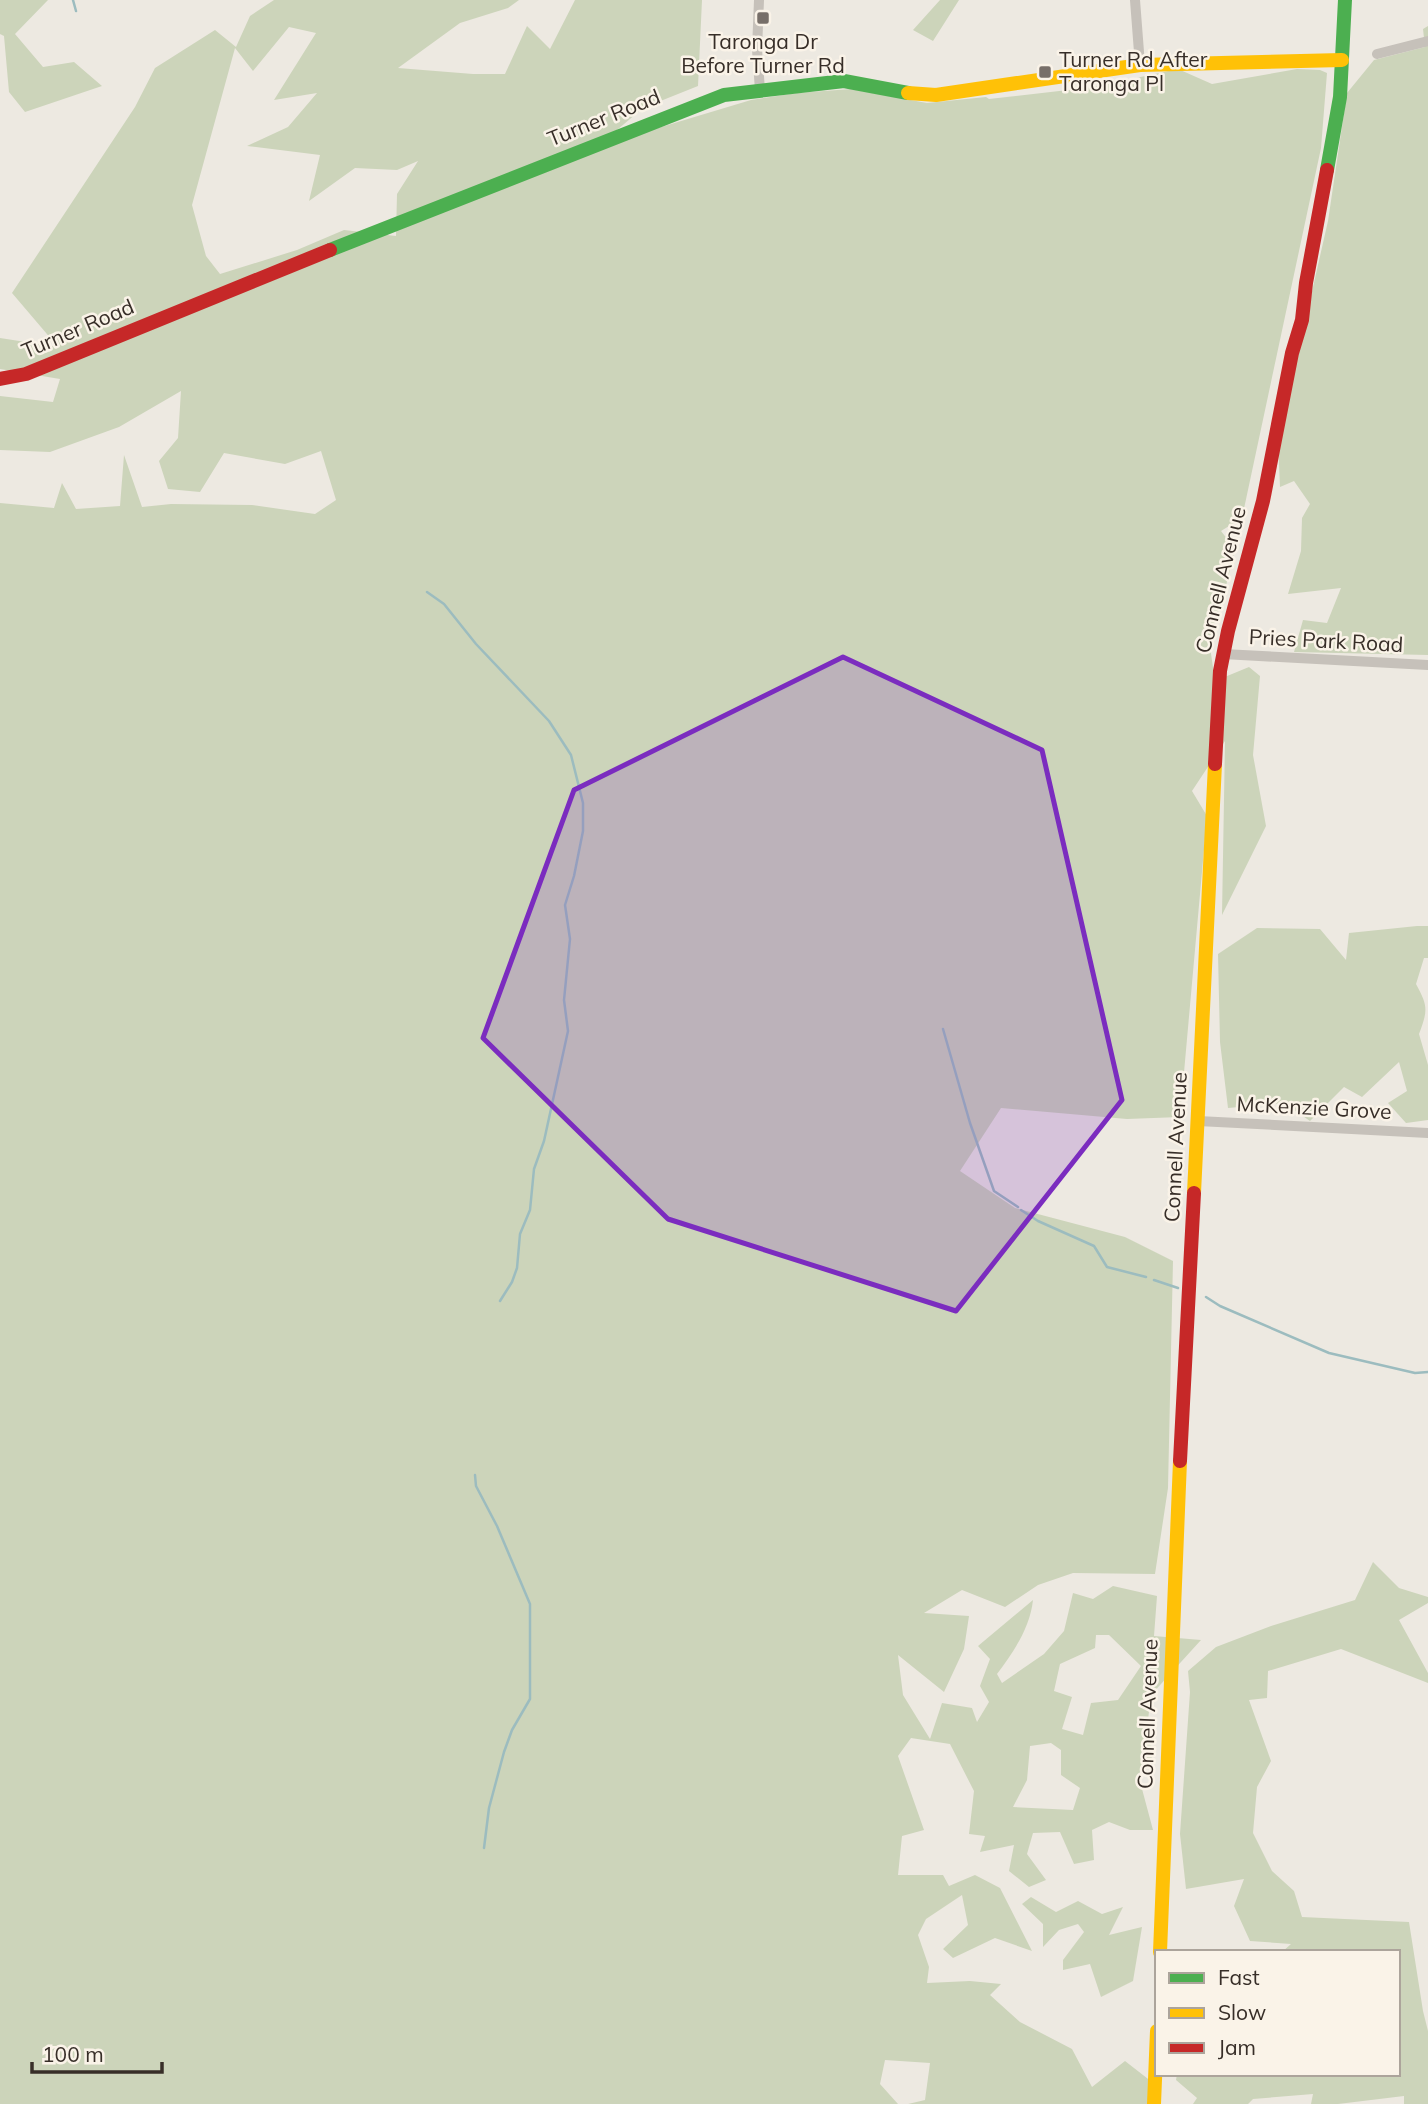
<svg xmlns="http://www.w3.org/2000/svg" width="1428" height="2104" viewBox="0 0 1428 2104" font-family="Mulish,sans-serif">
	<rect width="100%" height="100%" fill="#ede9e1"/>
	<!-- green -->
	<path fill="#ccd4ba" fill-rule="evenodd" d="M0,0H48L15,34L43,67L74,62L102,86L25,112L9,92L4,36L0,34Z
		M274,0H519L508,8L460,23L398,68L473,74H505L527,26L550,49L575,0H702L698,86L643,108L598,146L751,100L797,93L851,89L927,103L986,97L989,99L1094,87L1178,69L1212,84L1297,69L1320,70L1327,73L1321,148L1242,518L1221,531L1235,549L1224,594L1209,640L1215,681L1249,667L1260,676L1253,755L1266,826L1222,915L1225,741L1192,791L1207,816L1180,1117L1127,1119L1001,1108L960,1171L1015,1208L1125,1237L1173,1261L1168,1488L1155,1574L1073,1573L1038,1585L1005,1607L962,1590L924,1613L969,1616L964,1649L944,1692L898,1655L903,1695L930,1739L942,1703L972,1708L977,1722L989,1702L980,1686L990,1659L978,1646L1033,1600C1030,1628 1014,1651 997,1674L1002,1683L1044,1654L1064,1631L1073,1593L1093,1599L1113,1586L1157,1596L1154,1636L1201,1640L1151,1695L1148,1720L1152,1761L1138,1774L1153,1830H1130L1109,1822L1092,1830L1094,1860L1074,1864L1060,1832L1033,1833L1027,1854L1046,1880L1029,1887L1009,1871L1014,1845L980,1852L985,1836L969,1834L974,1791L950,1744L911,1738L898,1756L924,1830L902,1836L898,1875H943L949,1886L975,1875L1000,1888L1032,1951L995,1938L953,1958L943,1949L968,1925L962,1895L926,1919L918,1935L929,1967L927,1983L970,1981L1001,1984L990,1995L1020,2022L1072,2049L1092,2087L1125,2061L1152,2082L1150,2104H908L925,2100L930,2063L885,2060L880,2084L898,2104H0V503L54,508L62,483L76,509L120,506L124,455L142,507L171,504L252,505L315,514L336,500L321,451L285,464L224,453L200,492L168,489L159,461L178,438L181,391L119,427L50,452L0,450V396L53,402L60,379L0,369V338L58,347L12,293L135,107L155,68L215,30L236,47L250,16ZM289,27L316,33L274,100L317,93L288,127L247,146L320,155L309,201L355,168L397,170L418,161L397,194L396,236L344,230L297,250L220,274L206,256L192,205L235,48L253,71ZM1096,1635H1109L1141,1666L1118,1700L1091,1703L1083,1735L1062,1729L1072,1697L1054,1691L1060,1664L1095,1648ZM1051,1743L1061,1750V1775L1080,1788L1073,1810L1013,1807L1027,1780L1030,1746Z
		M940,0H959L933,41L913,30Z
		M1428,26V655L1294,652L1303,620L1327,623L1341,588L1288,594L1301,551L1302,518L1310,504L1294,481L1280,487L1278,441L1328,221L1347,93L1374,60L1425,47L1423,29Z
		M1417,926H1428V958H1424L1416,984C1428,1006 1428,1010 1419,1034L1428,1065V1120L1406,1123L1388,1103L1407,1091L1399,1062L1362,1097L1344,1087L1310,1121L1284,1103L1228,1108L1220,1042L1218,954L1257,928L1320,929L1346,960L1349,933Z
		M1373,1562L1399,1588L1428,1597V1603L1399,1620L1428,1673V1683L1341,1649L1268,1671L1267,1698L1249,1700L1271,1761L1257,1787L1253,1833L1272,1871L1294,1891L1302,1917L1409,1922L1423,2011L1428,2031V2104H1404V2096L1338,2104H1311L1313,2094L1253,2099L1248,2104H1193L1197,2098L1176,2080L1177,2074H1398V1952H1282L1291,1944L1250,1941L1234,1906L1244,1879L1186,1889L1180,1834L1190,1692L1188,1671L1216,1647L1271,1626L1355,1600Z
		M1031,1897L1056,1912L1078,1901L1102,1914L1123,1907L1109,1935L1142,1927L1133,1981L1101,1997L1090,1964L1063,1970V1960L1084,1932L1078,1924L1059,1930L1043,1947V1924L1022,1904Z"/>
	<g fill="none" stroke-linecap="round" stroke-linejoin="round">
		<!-- stream -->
		<path stroke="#9cbcbf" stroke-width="2.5" d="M73,0L76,11
			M427,592L444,604L476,644L549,721L571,755L583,803V831L574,876L565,905L570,939L564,1000L568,1031L544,1141L534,1169L530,1210L520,1234L517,1268L512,1282L500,1301
			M943,1029L970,1123L994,1191L1018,1207
			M1021,1210L1038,1221L1094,1246L1107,1267L1146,1277
			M1154,1280L1178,1288
			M1206,1297L1220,1306L1329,1353L1415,1373L1428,1372
			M475,1475L476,1486L497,1526L530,1604V1699L512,1730L504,1752L489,1808L484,1848"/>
		<!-- street -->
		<path stroke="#c6c1ba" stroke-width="10" d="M759,0L757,50L760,90
			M1135,0L1140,65
			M1377,54L1428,41
			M1223,654L1428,665
			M1198,1121L1428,1133"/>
		<!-- fast -->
		<path stroke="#4caf50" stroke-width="14" d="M1327,170L1340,97L1345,0
			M330,250L724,95L844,81L908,93"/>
		<!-- slow -->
		<path stroke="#ffc107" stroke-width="14" d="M908,93L936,95L1140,65L1342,60
			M1194,1193L1215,764
			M1160,1952L1180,1461
			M1154,2104L1157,2031"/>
		<!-- jam -->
		<path stroke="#c62828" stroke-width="14" d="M0,379L26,374L330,250
			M1215,764L1220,671L1228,631L1263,501L1292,353L1302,320L1306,283L1327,170
			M1180,1461L1194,1193"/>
	</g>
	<!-- marked area -->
	<path fill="#7b2cbf" fill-opacity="0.2" stroke="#7b2cbf" stroke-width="5" stroke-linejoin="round" d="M843,657L1042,750L1122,1100L956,1311L668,1219L483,1038L574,790Z"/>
	<!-- markers -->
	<g fill="#776f69" stroke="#faf3e8" stroke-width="2.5">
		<rect x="756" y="11" width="14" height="14" rx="3.5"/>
		<rect x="1038" y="65" width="14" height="14" rx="3.5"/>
	</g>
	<g text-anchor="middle" stroke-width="5" stroke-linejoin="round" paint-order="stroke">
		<!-- poi labels -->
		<g font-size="21" fill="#372e28" stroke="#faf3e8">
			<text x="763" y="49">Taronga Dr<tspan x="763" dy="24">Before Turner Rd</tspan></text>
			<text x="1059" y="67" text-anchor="start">Turner Rd After<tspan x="1059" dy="24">Taronga Pl</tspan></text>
		</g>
		<!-- street labels -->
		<g font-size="21" fill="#372e28" stroke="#faf3e8">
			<text transform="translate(604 118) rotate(-22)" y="7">Turner Road</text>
			<text transform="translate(78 329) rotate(-23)" y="7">Turner Road</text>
			<text transform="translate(1221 580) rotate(-76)" y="7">Connell Avenue</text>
			<text transform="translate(1326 641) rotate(3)" y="7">Pries Park Road</text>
			<text transform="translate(1314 1108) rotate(3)" y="7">McKenzie Grove</text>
			<text transform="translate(1176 1147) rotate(-87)" y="7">Connell Avenue</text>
			<text transform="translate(1148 1714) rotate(-88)" y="7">Connell Avenue</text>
		</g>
	</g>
	<!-- legend -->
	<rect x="1155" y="1950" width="245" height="126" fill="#faf3e8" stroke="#aca49b" stroke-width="2"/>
	<rect x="1169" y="1973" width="35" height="10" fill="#4caf50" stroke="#aca49b" stroke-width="2"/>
	<text x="1218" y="1985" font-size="21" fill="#372e28">Fast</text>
	<rect x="1169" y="2008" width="35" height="10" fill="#ffc107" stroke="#aca49b" stroke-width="2"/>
	<text x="1218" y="2020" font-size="21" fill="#372e28">Slow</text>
	<rect x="1169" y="2043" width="35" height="10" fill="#c62828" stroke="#aca49b" stroke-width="2"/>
	<text x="1218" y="2055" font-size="21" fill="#372e28">Jam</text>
	<!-- scale -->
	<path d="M32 2062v10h130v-10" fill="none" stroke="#372e28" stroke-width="3.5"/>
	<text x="42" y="2062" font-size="21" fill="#372e28" stroke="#faf3e8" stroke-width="5" paint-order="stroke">100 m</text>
</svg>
